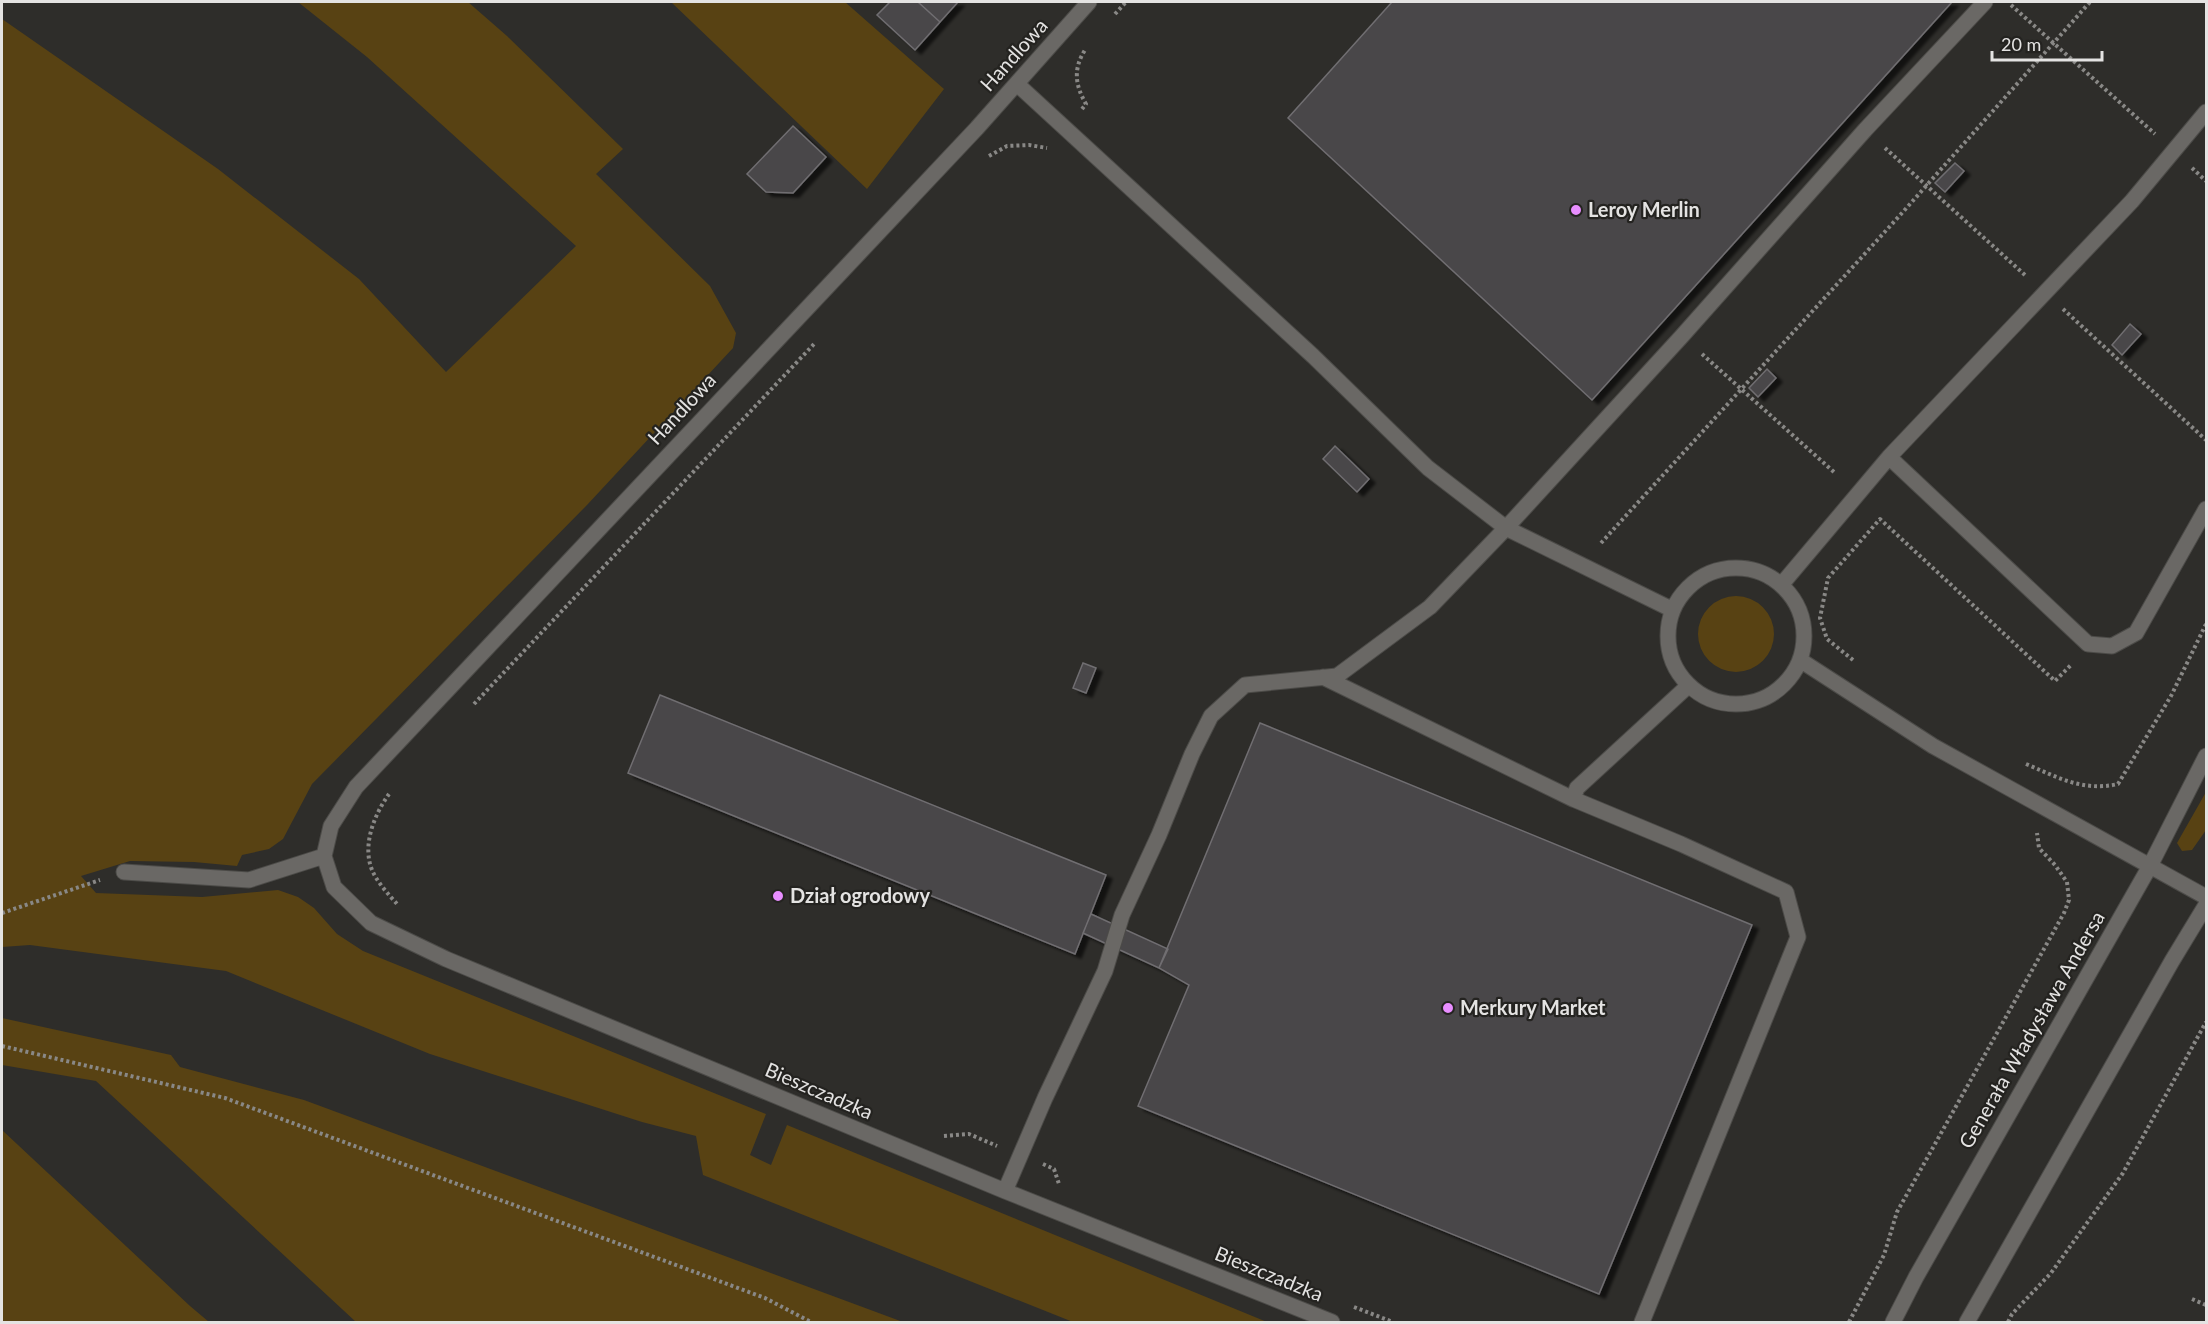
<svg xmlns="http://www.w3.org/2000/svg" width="2208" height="1324" viewBox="0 0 2208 1324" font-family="Lato,sans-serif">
	<defs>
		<filter id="shadow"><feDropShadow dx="6" dy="4" stdDeviation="1.5" flood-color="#0009"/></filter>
	</defs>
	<rect width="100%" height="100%" fill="#2e2d2a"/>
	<!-- green -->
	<path fill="#584213" d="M298,2H468L507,36L623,149L596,174L710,286L736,333L733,348L587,505L312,784L283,839L269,849L242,855L237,866L194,862L130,861L81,876L96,893L202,897L278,890L298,897L314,908L337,934L363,951L766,1114L750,1155L771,1165L787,1125L1267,1322H1073L703,1175L696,1136L642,1122L430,1054L226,971L30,945L2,947V19L218,169L359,279L446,372L576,246L367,57Z
		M671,2H845L944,89L867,189Z
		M1698 634a38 38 0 1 1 76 0a38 38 0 1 1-76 0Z
		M2206,792V830L2192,850L2182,851L2177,843Z
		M2,1018L171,1055L180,1067L304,1100L903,1322H356L96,1081L2,1065Z
		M2,1130L190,1306L209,1322H2Z"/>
	<!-- building -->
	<path fill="#494649" stroke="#706e71" stroke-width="1.5" filter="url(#shadow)" d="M890,2H918L940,22L915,50L877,15Z
		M918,2H958L940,22Z
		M1392,2H1952L1592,400L1288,118Z
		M793,126L826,157L793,193L766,192L747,174Z
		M1955,163L1964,171L1945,192L1935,183Z
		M2130,324L2141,334L2122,355L2112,345Z
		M1767,369L1776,378L1758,397L1749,388Z
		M1335,446L1369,479L1357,492L1323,459Z
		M1083,663L1096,668L1086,693L1073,688Z
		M660,695L1106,875L1075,954L628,773Z
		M1260,723L1752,925L1599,1294L1138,1106L1189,985L1159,968Z
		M1091,914L1168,949L1159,968L1083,933Z"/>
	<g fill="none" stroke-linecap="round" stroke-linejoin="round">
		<defs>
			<path id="minor" d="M1017,84L1313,356L1428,468L1506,528L1671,609
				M1889,457L2088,644L2112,646L2136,633L2206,509
				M1668 636a68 68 0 1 1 136 0a68 68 0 1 1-136 0Z
				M1782,584L1889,457L2132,201L2206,112
				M1800,660L1933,746L2206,897
				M1323,677L1573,799
				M324,856L331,826L356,787L977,128L1089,2
				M324,856L334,887L371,923L446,959L1005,1191L1332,1322
				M124,872L249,880L324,856
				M1005,1191L1045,1098L1105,971L1122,915L1159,835L1192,754L1211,716L1245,685L1337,676L1430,607L1506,528L1682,336L1865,130L1985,2
				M1642,1322L1798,937L1786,892L1681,844L1573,799L1577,788L1688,686
				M1893,1322L1916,1277L2150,866L2206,756
				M1967,1322L2172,961L2206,905"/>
		</defs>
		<!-- minor casing -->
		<use href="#minor" stroke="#4c4b48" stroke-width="17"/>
		<!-- path -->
		<path stroke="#898886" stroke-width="4" stroke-dasharray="3 3" stroke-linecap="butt" d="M2011,5L2155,134
			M1115,14L1126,2
			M1082,109L1086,104C1075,85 1073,69 1085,50
			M1885,148L2026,276
			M989,156L1007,146L1029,145L1047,148
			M2192,168L2206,181
			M2063,309L2206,440
			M1702,354L1835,473
			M1601,543L1902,213L2090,2
			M1853,660L1827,639L1820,618L1828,578L1880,519L2055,681L2072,664
			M474,704L815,343
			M2026,764C2057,777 2083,792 2118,784L2171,696L2206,624
			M389,794C374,815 362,845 372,870C377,882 389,895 398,905
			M2,913L100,880
			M2,1046L225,1098L765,1298L811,1322
			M944,1136L969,1134L997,1146
			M1043,1164L1054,1169L1059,1184
			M2192,1299L2206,1305
			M1354,1307L1393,1322
			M1849,1322L1884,1255L1897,1212L2064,913L2069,900L2067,882L2055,865L2039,848L2037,833
			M2008,1322L2012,1314L2051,1273L2123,1173L2206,1022"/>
		<!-- minor -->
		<use href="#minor" stroke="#6a6865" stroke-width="15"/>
	</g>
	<!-- markers -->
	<g fill="#e88eff" stroke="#242320" stroke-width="2">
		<circle cx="1576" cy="210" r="6"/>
		<circle cx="778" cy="896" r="6"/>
		<circle cx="1448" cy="1008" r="6"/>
	</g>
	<g text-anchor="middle" stroke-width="4.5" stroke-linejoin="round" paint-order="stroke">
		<!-- street labels -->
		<g font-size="20" fill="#e4e3e2" stroke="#242320">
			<text transform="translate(1014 55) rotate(-48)" y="7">Handlowa</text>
			<text transform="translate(682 409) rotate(-47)" y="7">Handlowa</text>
			<text transform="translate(2032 1030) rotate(-60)" y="7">Generała Władysława Andersa</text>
			<text transform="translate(819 1091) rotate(23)" y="7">Bieszczadzka</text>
			<text transform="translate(1269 1274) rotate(22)" y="7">Bieszczadzka</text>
		</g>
		<!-- poi labels -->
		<g font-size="20" font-weight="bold" fill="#e4e3e2" stroke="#242320" text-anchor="start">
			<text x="1588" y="217">Leroy Merlin</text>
			<text x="790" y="903">Dział ogrodowy</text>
			<text x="1460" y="1015">Merkury Market</text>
		</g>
	</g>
	<!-- border -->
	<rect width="2208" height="1324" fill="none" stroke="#e4e3e2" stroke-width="6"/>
	<!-- scale -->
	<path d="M1992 51v9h110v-9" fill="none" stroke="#e4e3e2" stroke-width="3"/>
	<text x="2001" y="51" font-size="18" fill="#e4e3e2" stroke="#242320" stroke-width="4.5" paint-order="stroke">20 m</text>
</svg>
